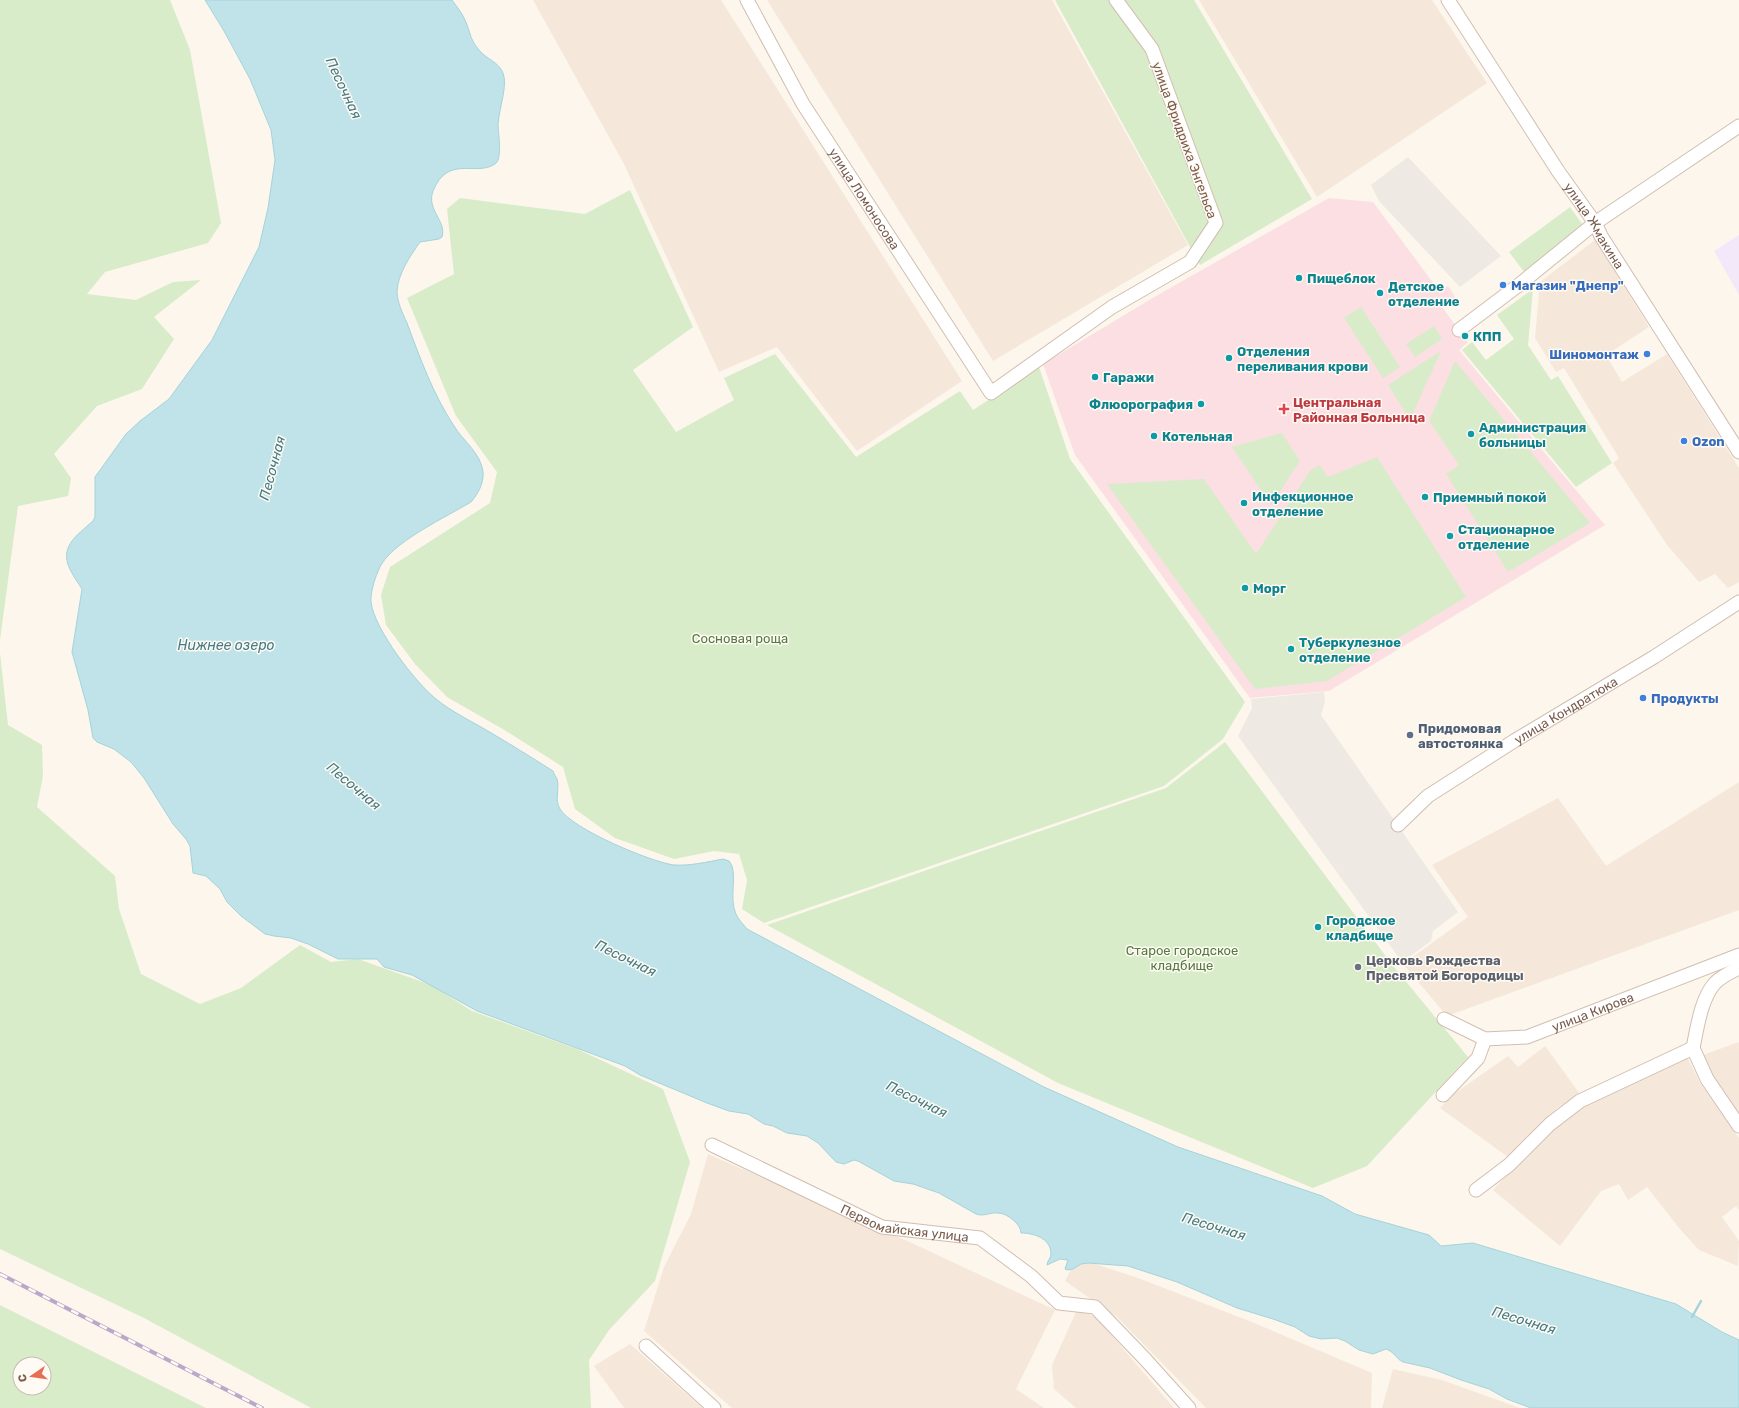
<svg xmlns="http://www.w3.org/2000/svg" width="1739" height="1408" viewBox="0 0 1739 1408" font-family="Rubik,sans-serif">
	<rect width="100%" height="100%" fill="#fdf6ec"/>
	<!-- residential -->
	<path fill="#f5e8da" d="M533,0H721L962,381L857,451L777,347L719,372L624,164Z
		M767,0H1052L1188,245L993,361Z
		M1199,0H1432L1487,83L1317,197Z
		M1595,240L1649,327L1606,355L1622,382L1667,354L1739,468V582L1728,588L1715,574L1699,582L1667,545L1613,463L1619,458L1564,368L1556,372L1535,338L1540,282Z
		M1739,782V910L1447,1016L1403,964L1468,917L1432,865L1558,798L1606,866Z
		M1739,1042V1122L1700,1056Z
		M1545,1046L1580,1094L1557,1108L1508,1157L1440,1108L1451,1096L1508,1056L1518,1067Z
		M1687,1057L1700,1083L1739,1138V1210L1736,1206L1722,1217L1739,1241L1738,1266L1699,1250L1679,1228L1647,1187L1628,1200L1619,1184L1601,1191L1560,1246L1493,1190L1553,1127L1582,1105Z
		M708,1154L912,1243L1055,1310L1016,1389L1044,1408H732L644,1331L664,1267L691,1214Z
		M1077,1258L1138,1278L1252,1322L1372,1373L1371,1408H1206L1118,1318L1065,1281Z
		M1077,1310L1096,1317L1174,1408H1076L1054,1389L1052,1365Z
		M630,1344L702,1408H624L594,1366Z
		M1393,1369L1442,1380L1520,1408H1382Z"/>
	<!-- industrial -->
	<path fill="#efe9e4" d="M1408,157L1501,256L1460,287L1379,201L1371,185Z
		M1324,692L1325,702L1321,715L1458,912L1433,931L1431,941L1402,962L1238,736L1252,708L1251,699Z"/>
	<!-- education -->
	<path fill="#f3e8fa" d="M1739,235V295L1714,251Z"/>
	<!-- medical -->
	<path fill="#fbdfe3" d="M1329,198L1373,202L1440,292L1448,286L1455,297L1442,307L1468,342L1459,350L1605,525L1329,691L1250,698L1075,455L1043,364L1156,296Z"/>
	<!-- green -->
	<path fill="#d8ecc9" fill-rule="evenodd" d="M0,0H170L190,50L221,223L208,243L105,272L87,294L136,300L173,282L201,280L154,317L174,339L142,389L97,406L54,454L71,478L68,496L18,506L0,640Z
		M1055,0H1194L1312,199L1200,265Z
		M630,190L693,327L633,370L676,432L734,400L724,378L775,354L856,457L960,391L973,410L1039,367L1070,459L1245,702L1223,739L1164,786L764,923L742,909L747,880L739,854L714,851L674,859L615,838L575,809L563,767L506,731L447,697L415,664L386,625L381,595L390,567L490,503L497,472L456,416L407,298L454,274L447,209L460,198L585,214Z
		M1570,207L1585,228L1525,273L1509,252Z
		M1533,289L1528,345L1551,380L1558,376L1612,463L1576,487L1462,350L1472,342L1486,360L1514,339L1497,315Z
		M1361,307L1400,367L1383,378L1344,318Z
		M1434,326L1442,339L1415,357L1406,344Z
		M1441,351L1410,420L1388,385Z
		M1455,361L1590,523L1508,572L1446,474L1459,465L1429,421Z
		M1282,433L1300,461L1271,505L1232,447Z
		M1377,457L1466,597L1327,681L1255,689L1107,484L1204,479L1256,554L1310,471L1320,465L1328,477Z
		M0,653L8,725L42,745L43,776L37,807L115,876L119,909L141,974L200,1004L241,988L300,945L331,962L358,959L431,985L472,1011L577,1049L663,1089L690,1162L655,1281L609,1330L589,1360L591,1408H311L144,1318L0,1249Z
		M1225,742L1394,967L1468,1057L1367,1166L1313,1188L1058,1083L767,925L1166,788Z
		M0,1305L206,1408H0ZM20,1364H44V1388H20Z"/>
	<!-- water -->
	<path fill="#bfe3e8" stroke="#a5d3da" d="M205,0H452C457,7 462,13 465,20C471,33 469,38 479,50C486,59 499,62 503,73C508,85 499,109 498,124C498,133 503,159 495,164C476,177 448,154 433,191C426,210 447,221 442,237L439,239L420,242C410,256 398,274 397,291C397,302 403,314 407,323C420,358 433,394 454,426C463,441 481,453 483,472C484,483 478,494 471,502C446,517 399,539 383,562C377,570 370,592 371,602C374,629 416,683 436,699C452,712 471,721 488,731C510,744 531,757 553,771C554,774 556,777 557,779C560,789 554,799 560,809C572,829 651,862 674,865C690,866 707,862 723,859L729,861C739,871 728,898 736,914C738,919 743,924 747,929L1044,1087L1178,1147L1322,1196L1355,1214L1429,1235L1441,1246L1473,1243L1676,1304L1722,1332L1739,1340V1408H1531L1507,1399L1489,1389L1461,1380L1430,1368L1403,1362C1396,1359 1396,1353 1386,1349L1373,1354L1359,1350L1345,1341L1337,1338L1321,1339L1309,1336L1295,1327L1273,1319L1237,1308L1177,1282L1128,1266L1088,1263L1081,1264L1073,1269L1067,1270L1065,1269L1068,1260L1060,1259L1047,1265C1047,1261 1051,1258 1051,1254C1051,1238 1033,1233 1021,1233C1021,1224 1007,1213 998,1213C990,1212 984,1217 976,1214L939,1193L913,1184L894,1181L858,1161L854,1160L844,1164L836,1162L818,1143L807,1136L787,1133L773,1126L764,1124L748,1114L729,1111L707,1103L640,1075L625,1066L477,1011L412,975L384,967L377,959H338L308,944L291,938L274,936L265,934L241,916L227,902L220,889L206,876L193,873L190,846L186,839L173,824L144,778L131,762L114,749L97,742L93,738L88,710L72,652L82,589C79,584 75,579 72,573C57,548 76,536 93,521L95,517V477L126,434L140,421L169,399L212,340L259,247L268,208L275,160L271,130L250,79L224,31Z"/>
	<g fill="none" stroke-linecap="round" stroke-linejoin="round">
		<!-- stream -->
		<path stroke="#a5d3da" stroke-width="2.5" d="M1692,1317L1701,1301"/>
		<defs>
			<g id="minor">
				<path id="s1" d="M747,0L803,104L991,393L1112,307L1190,262L1216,223L1152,49L1116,0"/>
				<path id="s2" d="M1448,0L1558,171L1595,223L1601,236L1739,452"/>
				<path d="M1459,330L1520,284L1595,223L1739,126"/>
				<path id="s3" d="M1398,825L1428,796L1514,741L1654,657L1739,602"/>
				<path id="s4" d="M1444,1019L1485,1039L1527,1037L1739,955"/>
				<path d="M1693,1048C1697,1029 1701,998 1715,983C1722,976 1731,972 1739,968"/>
				<path d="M1693,1048L1707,1079L1739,1126"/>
				<path d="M1443,1095L1478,1058L1485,1039"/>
				<path id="s5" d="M712,1145L882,1227L980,1238L1031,1276L1059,1303L1095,1307L1145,1359L1189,1408"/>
				<path d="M1476,1190L1509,1165L1550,1124L1580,1101L1693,1048"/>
				<path d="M646,1346L714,1408"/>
			</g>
		</defs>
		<!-- minor casing -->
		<use href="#minor" stroke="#d1beb0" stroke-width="15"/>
		<!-- minor -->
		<use href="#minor" stroke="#fff" stroke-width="13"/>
		<defs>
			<path id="rail" d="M0,1274L262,1408"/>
		</defs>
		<!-- rail casing -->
		<use href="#rail" stroke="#b9a8c9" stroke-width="4"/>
		<!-- rail -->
		<use href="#rail" stroke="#fffaf3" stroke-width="2.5" stroke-dasharray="8" stroke-linecap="butt"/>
	</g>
	<!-- markers -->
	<g fill="#0f9aa8" stroke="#fffaf3" stroke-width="1.5">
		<circle cx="1299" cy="278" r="4"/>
		<circle cx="1380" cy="293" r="4"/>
		<circle cx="1465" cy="336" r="4"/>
		<circle cx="1229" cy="358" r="4"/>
		<circle cx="1095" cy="377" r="4"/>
		<circle cx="1201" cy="404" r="4"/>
		<circle cx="1471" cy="434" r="4"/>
		<circle cx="1154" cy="436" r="4"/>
		<circle cx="1425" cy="497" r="4"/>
		<circle cx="1244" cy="503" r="4"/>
		<circle cx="1450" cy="536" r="4"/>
		<circle cx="1245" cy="588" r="4"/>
		<circle cx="1291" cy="649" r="4"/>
		<circle cx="1318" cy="927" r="4"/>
	</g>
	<g fill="#3f7fe0" stroke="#fffaf3" stroke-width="1.5">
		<circle cx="1503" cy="285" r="4"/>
		<circle cx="1647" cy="354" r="4"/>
		<circle cx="1684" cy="441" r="4"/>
		<circle cx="1643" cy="698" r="4"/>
	</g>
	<path fill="#e0444e" stroke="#fffaf3" stroke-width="1.5" d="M1282 403h4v4h4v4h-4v4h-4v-4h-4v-4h4z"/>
	<circle fill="#5c6f8a" stroke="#fffaf3" stroke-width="1.5" cx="1410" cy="735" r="4"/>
	<circle fill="#6b7280" stroke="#fffaf3" stroke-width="1.5" cx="1358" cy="967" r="4"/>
	<g text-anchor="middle" stroke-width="3" stroke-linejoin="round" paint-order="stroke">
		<!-- street labels -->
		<g font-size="13" fill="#7a5c4d" stroke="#fffaf3">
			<text transform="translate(1185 140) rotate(70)" y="5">улица Фридриха Энгельса</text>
			<text dy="5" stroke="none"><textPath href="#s1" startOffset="231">улица Ломоносова</textPath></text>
			<text dy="5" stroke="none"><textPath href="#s2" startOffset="269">улица Жмакина</textPath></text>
			<text dy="5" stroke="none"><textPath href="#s3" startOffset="204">улица Кондратюка</textPath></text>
			<text dy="5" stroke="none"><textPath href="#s4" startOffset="158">улица Кирова</textPath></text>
			<text dy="5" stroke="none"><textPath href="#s5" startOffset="210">Первомайская улица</textPath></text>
		</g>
		<!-- culture labels -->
		<g font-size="13" font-weight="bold" fill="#0d838f" stroke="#fffaf3" text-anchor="start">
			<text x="1307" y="283">Пищеблок</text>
			<text x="1388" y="291">Детское<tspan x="1388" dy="15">отделение</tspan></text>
			<text x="1473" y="341">КПП</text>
			<text x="1237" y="356">Отделения<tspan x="1237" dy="15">переливания крови</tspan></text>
			<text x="1103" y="382">Гаражи</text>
			<text x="1193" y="409" text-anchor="end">Флюорография</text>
			<text x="1479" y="432">Администрация<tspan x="1479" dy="15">больницы</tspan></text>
			<text x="1162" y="441">Котельная</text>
			<text x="1252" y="501">Инфекционное<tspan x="1252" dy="15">отделение</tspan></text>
			<text x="1433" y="502">Приемный покой</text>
			<text x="1458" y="534">Стационарное<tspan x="1458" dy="15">отделение</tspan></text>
			<text x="1253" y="593">Морг</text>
			<text x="1299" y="647">Туберкулезное<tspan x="1299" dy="15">отделение</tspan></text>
			<text x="1326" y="925">Городское<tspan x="1326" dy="15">кладбище</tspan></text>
		</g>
		<!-- shop labels -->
		<g font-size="13" font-weight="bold" fill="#366cbe" stroke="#fffaf3" text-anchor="start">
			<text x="1511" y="290">Магазин "Днепр"</text>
			<text x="1639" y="359" text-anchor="end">Шиномонтаж</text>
			<text x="1692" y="446">Ozon</text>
			<text x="1651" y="703">Продукты</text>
		</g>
		<!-- health labels -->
		<g font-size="13" font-weight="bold" fill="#be3a42" stroke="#fffaf3" text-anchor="start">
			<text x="1293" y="407">Центральная<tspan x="1293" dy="15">Районная Больница</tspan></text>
		</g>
		<!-- park labels -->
		<g font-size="13" fill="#537a41" stroke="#fffaf3">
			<text x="740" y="643">Сосновая роща</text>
			<text x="1182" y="955">Старое городское<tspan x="1182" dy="15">кладбище</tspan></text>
		</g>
		<!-- service labels -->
		<g font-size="13" font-weight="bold" fill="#4e5e75" stroke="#fffaf3" text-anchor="start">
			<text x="1418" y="733">Придомовая<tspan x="1418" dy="15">автостоянка</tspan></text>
		</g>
		<!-- worship labels -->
		<g font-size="13" font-weight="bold" fill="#5b616d" stroke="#fffaf3" text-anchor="start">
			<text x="1366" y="965">Церковь Рождества<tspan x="1366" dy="15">Пресвятой Богородицы</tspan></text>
		</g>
		<!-- water labels -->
		<g font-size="14" font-style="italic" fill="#437c86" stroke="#fffaf3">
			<text transform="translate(344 88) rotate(65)" y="5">Песочная</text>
			<text transform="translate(272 468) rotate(-75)" y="5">Песочная</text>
			<text x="226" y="650">Нижнее озеро</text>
			<text transform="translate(354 786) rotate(40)" y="5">Песочная</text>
			<text transform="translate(626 958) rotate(26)" y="5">Песочная</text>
			<text transform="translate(917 1099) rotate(26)" y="5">Песочная</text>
			<text transform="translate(1214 1226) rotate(17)" y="5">Песочная</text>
			<text transform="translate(1524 1320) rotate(17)" y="5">Песочная</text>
		</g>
	</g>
	<!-- north arrow -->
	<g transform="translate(32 1376) rotate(257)"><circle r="19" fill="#fffaf3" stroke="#cabbb1"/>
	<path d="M0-3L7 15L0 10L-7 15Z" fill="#e76f51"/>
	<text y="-6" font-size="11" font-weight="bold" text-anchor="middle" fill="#7a5c4d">С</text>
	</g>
</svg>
